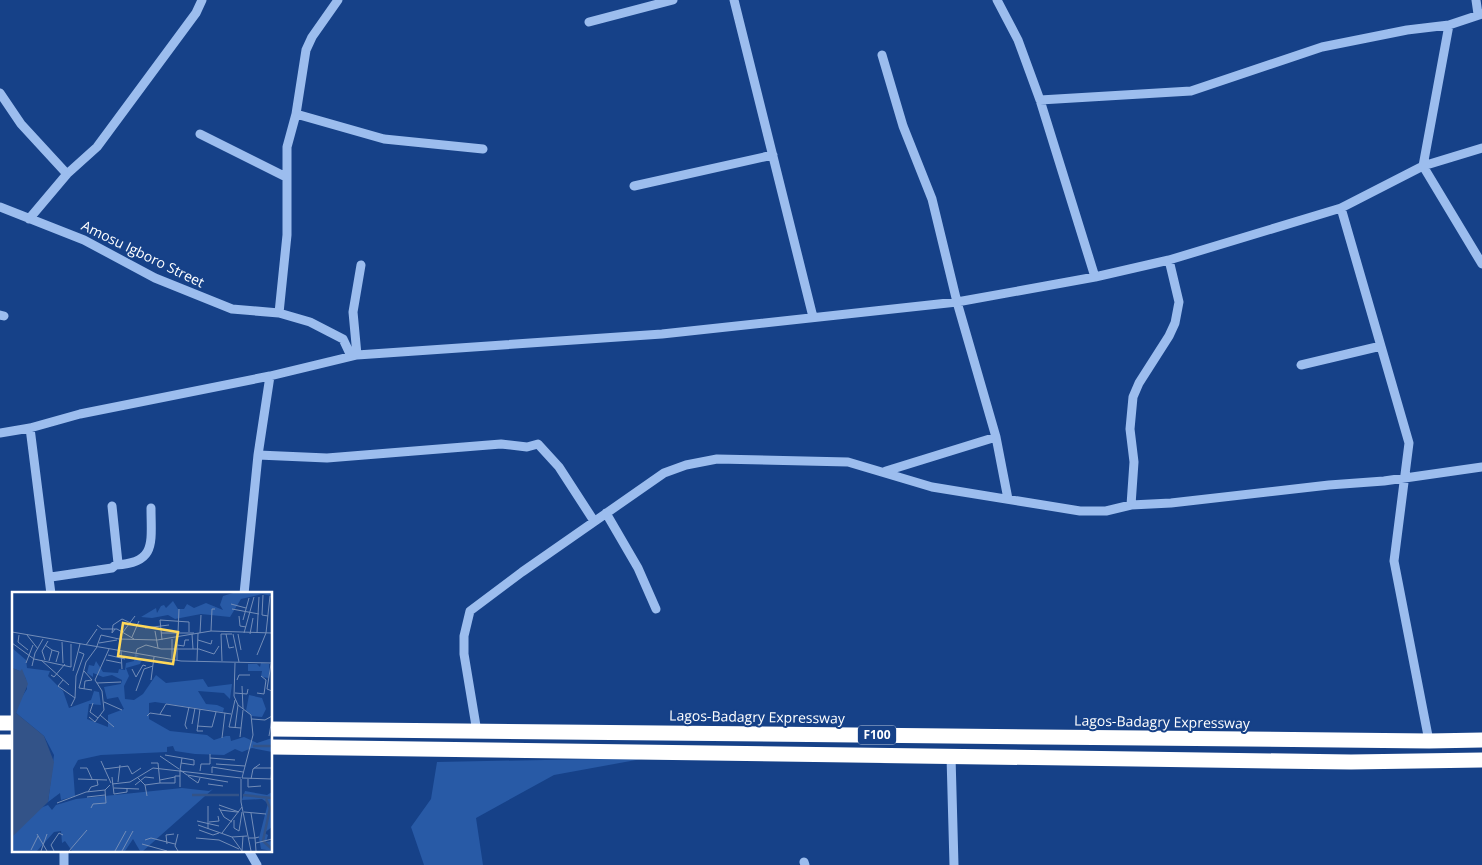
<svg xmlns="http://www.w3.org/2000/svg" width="1482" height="865" viewBox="0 0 1482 865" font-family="'Open Sans',sans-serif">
	<rect width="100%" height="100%" fill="#164188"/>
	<!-- green -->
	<path fill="#285aa6" d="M647,758L554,775L476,818L483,865H424L411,827L431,799L437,762Z"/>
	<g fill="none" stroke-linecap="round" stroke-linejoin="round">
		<!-- minor -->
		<path stroke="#9cbdee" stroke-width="9" d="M734,0L813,317
			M997,0L1018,40L1040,100L1095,277
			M1476,0L1478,14
			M589,22L673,0
			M1449,25L1423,166L1482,264
			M882,55L903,126L932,199L957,302L996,437L1008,499
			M0,93L21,124L67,174
			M1040,100L1191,91L1322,47L1407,30L1449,25L1482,14
			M296,114L384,139L483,149
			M200,134L286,177
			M634,186L773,155
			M0,207L84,240L155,278L232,309L279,313L310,322L343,339L351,356
			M1341,208L1409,443L1394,561L1429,741
			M29,219L67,174L97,147L196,13L202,0
			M279,313L287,235V147L296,114L306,50L312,37L338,0
			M0,315L4,316
			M357,355L353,312L361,265
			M1301,365L1381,346
			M30,428L51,594
			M0,433L30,428L80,414L270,376L357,355L662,334L957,302L1095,277L1169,260L1341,208L1423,166L1482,148
			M258,455L327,458L501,444L527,447L538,444L559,467L594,521
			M886,471L996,437
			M1131,505L1134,462L1130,429L1133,397L1139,383L1169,336L1175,323L1179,302L1169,260
			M606,513L638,568L656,609
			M116,565C157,563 151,542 151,508
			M51,577L112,568L118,563L112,506
			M244,594L258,455L270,376
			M477,732L464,654V636L470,611L522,572L664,473L686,465L717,459L848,462L932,487L1080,511H1106L1131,505L1171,503L1329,485L1384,481L1482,467
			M951,756L954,865
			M64,851V865
			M249,851L257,865
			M804,862L805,865"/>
		<!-- highway -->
		<path stroke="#fff" stroke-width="15" d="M0,723H14
			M271,729L1429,741L1482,740
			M0,742H14
			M271,747L1351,762L1482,760"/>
	</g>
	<g text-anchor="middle" stroke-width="4" stroke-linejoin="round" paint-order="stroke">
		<!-- shield labels -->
		<rect fill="#164188" stroke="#b9c6db" stroke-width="1" x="858" y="725.5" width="38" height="19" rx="4"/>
		<g font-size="12" font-weight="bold" fill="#fff">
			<text x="877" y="739">F100</text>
		</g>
		<!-- street labels -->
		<g font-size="14" fill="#fff" stroke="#164188">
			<text transform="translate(143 254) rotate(26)" y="5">Amosu Igboro Street</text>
			<text transform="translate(757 717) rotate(1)" y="5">Lagos-Badagry Expressway</text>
			<text transform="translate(1162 722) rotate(1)" y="5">Lagos-Badagry Expressway</text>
		</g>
	</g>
	<!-- overview -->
	<g transform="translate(12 592)">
		<rect width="260" height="260" fill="#164188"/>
		<path d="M221,1H260V4L250,2L229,7L218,25L189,22L163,27L156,23L140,26L129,25L144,16L145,21L149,14L152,13L154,16L161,9L166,17H172L175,12L182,16L194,11L211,18L208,13L211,4ZM0,56L14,68L15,76L38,79L36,84L51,99L57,116L79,108L82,99L87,100L89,113L77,112L75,127L96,135V123L112,117L106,105L95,107L92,95L109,92L110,88L100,83L91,85L81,81V85L75,81L77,73L82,74L84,69L91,80L106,81L107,77L113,78L114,71L122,69L123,62L127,63L124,65L130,68L128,72L114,76L117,84L112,94L113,107L122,108L131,102L144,83L154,91L191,87L196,95L220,92L218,107L212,101L186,99L194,112L205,113L212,116L211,120L143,110L137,111V127L158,139L195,143L202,148L214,144H218L219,149L232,145L245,151L260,146V160L240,156L230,160L223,157L212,163L183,162L163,159L161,154L155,155V160L89,163L66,168L61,177L63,204L49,208L48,201L36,210L42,163L32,144L4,121L6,111L15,97L14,87L10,80L0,76ZM249,71L257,72V86L249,85L250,79H236V72H245L248,75ZM237,103L250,106L254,117L250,125L240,124L234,119ZM170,196L197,199L201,197L131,259H128L121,247L113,259H60L53,249L50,251L49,239L42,240L25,259H0V227L36,213L40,218L44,213L64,207ZM233,199L255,203L260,200V235L252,241L256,243L254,250L260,249V259L249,257L247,246L256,211L250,207L230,208Z" fill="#285aa6"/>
		<path d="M0,76L8,79L10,77L16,92L4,121L32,144L42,170L36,210L0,245Z" fill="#335388"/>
		<path fill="none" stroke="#335388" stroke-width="2.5" d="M241,154H260M180,203H227M231,203L260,206M254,207L258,216L251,249L260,257"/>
		<path fill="none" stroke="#738db8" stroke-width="1" d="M251,3L250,23L256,24M219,12L234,16M220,17L247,22M227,24L228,34L234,35M231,28L237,6M85,33L90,37H105L122,47M133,36L157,33M103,37L100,41L101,33L110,27L119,31M143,39L146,56M199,39L200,17H203M0,40L169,69L260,71M111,40L123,24M149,41H182M165,41V68M166,41L167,17M188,41L189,23M232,41L242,5M245,41L247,5M180,42L181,57M214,42L217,56L222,55M221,42L227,70M226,42L229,58M238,42L241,26M7,43L6,50L16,58M15,43L26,57M120,45L127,29M160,47V67M150,48L148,28L177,30V40M186,48L199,52L200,48M50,50L51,71M0,51L22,67L59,75V52M87,51L105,48M33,53L40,58L37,69M74,53L85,37M165,53L172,54L173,48H177M85,54L89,43L107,47L145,48L199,39L260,41M40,58L47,60L44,70M109,59L110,77M124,61L125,57L134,53L149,57H187L202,62L207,54M96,63L113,67M245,63L254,41L258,4M29,68L57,93M33,68L30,59L36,49M94,68L109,71M185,69L186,41M210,69L209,42H220M14,71L21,53M223,71L222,104L226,113L239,123L241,143L230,186M259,72L255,97L260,99M20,74L23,61L31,47M120,77L124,85L131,73L134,74M61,79L68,52M72,79L80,88L73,89L72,97M39,83L42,85L53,72M51,88L46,94L63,106M139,88L142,65M225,88L227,83H238M85,91L109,90M230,94L231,117M80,98L67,96L74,70L85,55M124,99L132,77L141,74M223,101L235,102L236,97M245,101L252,102L254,88L249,84M223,108L217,135L229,136M92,110L110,118M81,111L78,120L86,126M59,114L63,106L64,84L72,62L67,60M188,117L185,139H191M148,122L154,112L219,122M88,123L102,135M135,124L138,121L159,124M77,125L83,130L92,118L90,99L83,88L97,57M240,127L253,128L260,124M180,132L183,116M185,134L200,135L204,120M223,136L226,113M175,137L173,133L177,115M257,144L260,127M228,145L231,118M210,146L213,121M153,163L182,168V173L169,171M148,164L167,177M170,166L168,178L175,183L216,190M198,166L223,168M89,169L99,191M204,172L233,174M68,176H75L80,187M242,176H260L259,187M92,177L116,174L120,182L129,176M188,179L189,172H198V162M200,181V175L231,180M176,184L186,191L188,186M100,185L102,202L115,200V196M125,185L133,193L135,204M230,186L260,187M66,187L95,188M229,187V210L239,259M236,187V195L249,194M239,187L241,177L248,172M148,188L163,185M106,190L108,173M148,191H163V184H168M100,192L118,190L141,176L229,186M196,192L211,194M123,193L133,185L142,186M133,193L148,191L146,171H139M168,195V178M102,196L127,197M76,200L79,195L86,193L85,188M75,205L93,203M45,211L74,200L93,198L98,193M207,213L227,220M196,214V237M79,216L81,212L94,211L93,198M207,216L212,225L220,230M208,218L225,220M232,220L254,222M239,221L243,246L247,245M222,228V236L227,239L230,220M185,229L207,234M197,230L207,229L206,224M186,233L220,245L230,259M187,238L201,243L207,241M210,241L230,215M25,242L35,259M220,245L235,244M184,246L207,248L227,257M237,246H243L244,259M133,248L139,246L163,252M244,251L260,247M130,252L155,259M155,252L154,243L162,242M19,258L26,244M29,259L35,242M42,259L39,253L47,241L51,243M57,259L75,238M103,259L114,239M110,259L121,239M166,259L163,254L166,242M230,259L231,244"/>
		<path fill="#ffd95a" fill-opacity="0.15" stroke="#ffd95a" stroke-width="2.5" d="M111,31L166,40L161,72L106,64Z"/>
		<rect width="260" height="260" fill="none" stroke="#fff" stroke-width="2.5"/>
	</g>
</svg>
